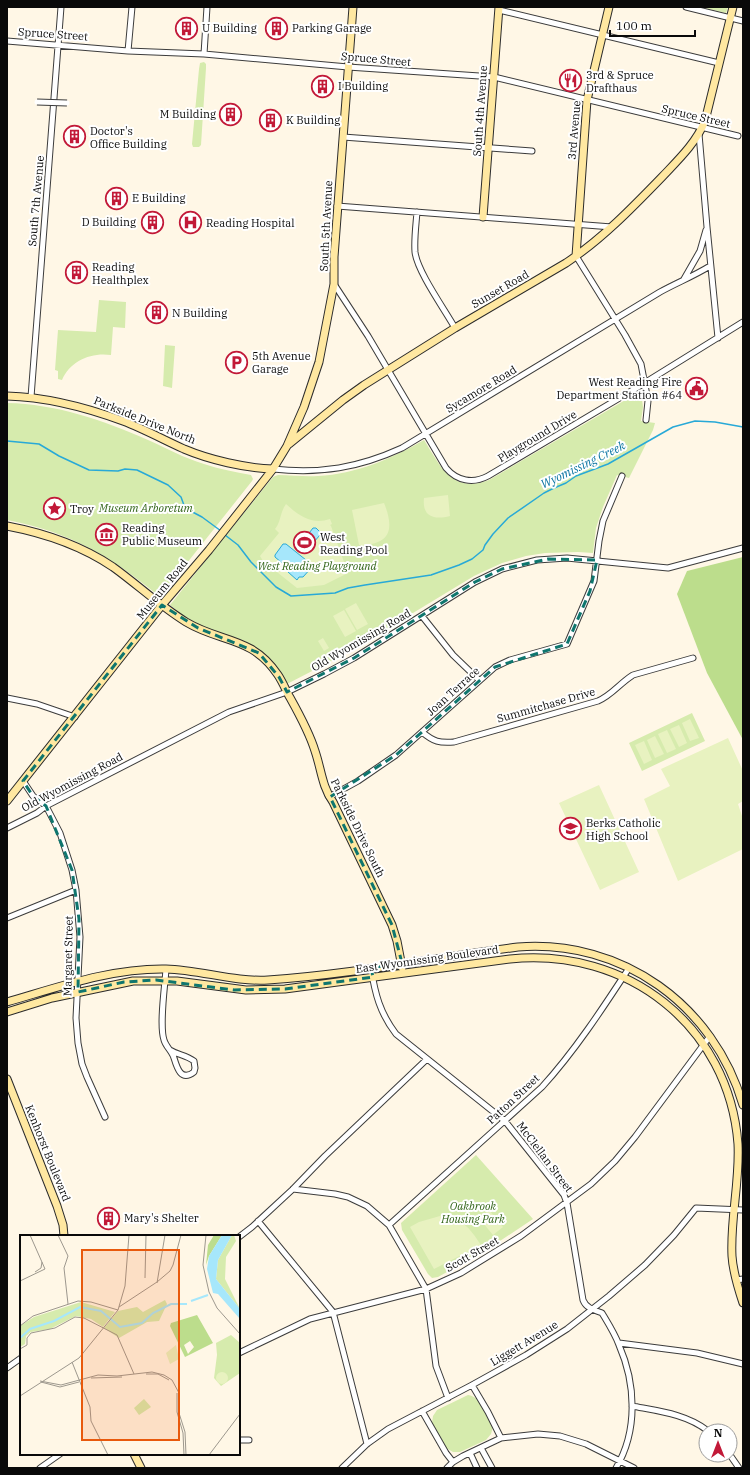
<svg xmlns="http://www.w3.org/2000/svg" width="750" height="1475" viewBox="0 0 750 1475" font-family="'IBM Plex Serif',serif">
	<rect width="100%" height="100%" fill="#fff7e6"/>
	<!-- green -->
	<path fill="#d6ebad" d="M701,7H728L726,13Z
		M204,62L206,64V68L201,145L199,147H193L192,144L199,69L200,63Z
		M99,300L126,302L125,328L113,327L111,355C91,352 70,361 62,380L58,379V371L55,370L58,330L96,332Z
		M165,345L175,346L172,388L163,386Z
		M639,392L641,393L643,407L641,421L655,423L653,430L629,478L617,475L603,507L596,528L593,553L578,552L545,553L526,556L502,563L474,576L347,653L287,684L273,662L260,650L245,642L196,626L170,605L273,477L278,475C291,475 305,477 318,476C356,474 391,459 424,440C441,467 452,494 489,480Z
		M7,403C56,404 103,420 148,440C166,448 184,458 204,464C219,469 235,472 251,475L253,479L252,481L160,597C109,555 72,533 7,520Z
		M692,713L705,741L642,771L629,743Z
		M476,1155L533,1219L485,1251L438,1277L432,1278L428,1274L402,1230L401,1223Z
		M468,1395C482,1397 487,1416 493,1427L491,1434L486,1440L460,1452H453L446,1448L432,1423L433,1416L437,1410Z"/>
	<!-- forest -->
	<path fill="#bcdd8c" d="M743,557V740L707,673L677,594L687,571Z"/>
	<!-- pitch -->
	<path fill="#e8f2c0" d="M448,495L450,516C434,520 422,517 424,498Z
		M384,503C395,530 390,545 359,545L352,510Z
		M286,504C299,516 312,525 330,519L332,524L330,525L331,526L348,573L324,585L297,588L263,561L260,556L279,533L275,529C281,522 280,512 286,504Z
		M356,603L368,624L357,630L345,609Z
		M344,610L356,631L345,637L333,616Z
		M323,638L329,648L324,651L318,641Z
		M690,719L699,738L690,741L682,723Z
		M679,725L687,743L679,747L670,729Z
		M667,730L676,749L667,753L658,734Z
		M655,736L664,754L655,758L647,740Z
		M728,738L743,771V801L738,804L743,819V849L678,881L644,799L670,786L661,769Z
		M644,741L652,760L644,764L635,745Z
		M599,785L639,872L600,890L559,803Z
		M489,1210L503,1227L493,1235L479,1218Z
		M440,1216C461,1217 470,1228 481,1245L434,1269L410,1227L419,1222Z"/>
	<!-- water -->
	<path fill="#a6e7fb" stroke="#28a9d7" d="M313,528H316L320,532V535L313,543H311L306,539V537Z
		M283,544H286L311,564L312,567L303,577H299L297,580L288,572L289,569L275,557V555Z"/>
	<g fill="none" stroke-linecap="round" stroke-linejoin="round">
		<!-- stream -->
		<path stroke="#28a9d7" stroke-width="1.5" d="M7,441L39,444L59,456L89,470L118,471L125,469L137,470L168,485L181,497L185,508L202,517L221,531
			M225,535L238,545L251,562L276,587L291,596L335,593L348,588L365,585L431,575L459,565L472,559L483,550L485,545L493,534L508,518L544,493L554,488L566,483L576,476L608,464L673,427L695,421L715,422L743,427"/>
		<defs>
			<path id="street" d="M686,7L743,21
				M499,10L719,63
				M7,41L128,51L204,54L348,67L494,77L738,136
				M128,51L132,7
				M204,54L207,7
				M699,134L707,227L718,338
				M343,137L532,151
				M337,206L612,227
				M417,212C416,225 414,239 415,252C417,271 445,310 455,328
				M576,256L625,335L641,364L648,401L646,420
				M684,279L700,251L706,230
				M334,284L368,336L446,468C457,481 473,484 488,476L638,387L743,322
				M31,397L61,7
				M273,469C321,474 358,468 402,448L660,292C676,283 694,276 710,266
				M422,616L453,655L479,680
				M7,698L37,704L75,717
				M422,732C434,742 439,743 454,742L598,701C612,695 620,683 633,675L693,658
				M23,781L33,796L46,806L60,833L72,870L76,890L80,937L76,1018L78,1043L82,1064L87,1077L105,1117
				M329,797L358,781L396,755L495,667L510,660L567,644L594,581L599,541L603,521L622,476
				M7,828L37,813L46,806L229,712L287,692L324,674L354,658L475,582L502,569L537,560L567,558L668,568L743,548
				M7,918L76,890
				M371,968C375,994 380,1013 396,1034L505,1121L564,1195L567,1203L583,1300C586,1308 594,1310 602,1313C608,1323 615,1334 619,1345C636,1384 638,1431 616,1468
				M166,969C165,986 159,1025 164,1040C166,1047 172,1051 174,1058C177,1068 181,1082 194,1072L195,1068L194,1061C186,1055 178,1055 170,1050
				M293,1189L335,1194L348,1197L367,1206L389,1225L426,1289L436,1366L448,1398
				M258,1221L333,1312L367,1444
				M389,1225L542,1087C574,1052 603,1008 629,968
				M239,1237L252,1227L293,1189L325,1156L426,1060
				M736,1280L743,1279
				M619,1343L697,1353L743,1364
				M239,1353L310,1319L426,1289L461,1273L521,1236L591,1184L615,1161L635,1137L710,1036
				M7,1368L21,1358
				M472,1385L488,1412L501,1438
				M632,1406C658,1411 687,1414 708,1431
				M422,1411L446,1453L453,1462
				M239,1440H249
				M481,1448L492,1468
				M470,1453L477,1468
				M730,1455L739,1468
				M40,1468L60,1454
				M342,1468L367,1444L388,1429L472,1385L526,1355L567,1329L609,1296L645,1265L674,1235L696,1208L743,1210
				M447,1468L453,1462L463,1456L501,1438L538,1434L560,1436L586,1444L634,1468"/>
			<path id="secondary" d="M483,217L499,7
				M576,256L587,100L609,7
				M7,396C47,397 85,407 123,421C144,429 164,440 184,449C210,460 245,468 273,469
				M289,444L343,400L364,385L455,328L566,263C602,239 632,208 662,177C678,160 696,143 705,121L733,7
				M7,526C44,533 82,546 113,567C138,585 160,606 186,622C221,643 252,636 278,675C282,681 285,688 288,694C298,712 309,731 315,751C321,768 322,787 333,802L392,925L397,941L402,967
				M7,801L162,605L209,550L273,469L287,446L304,407L319,362L334,284V257L353,7
				M7,1002C59,987 111,968 166,969C201,970 234,982 268,980C352,974 435,958 518,947C622,939 714,1005 743,1105
				M7,1012L52,998L133,981H177L246,990L285,989L510,959C627,947 729,1026 738,1144C740,1182 730,1219 732,1256C733,1272 738,1288 743,1303
				M7,1079L57,1206L63,1225L64,1236
				M134,1454L141,1468"/>
		</defs>
		<!-- street casing -->
		<use href="#street" stroke="#3c3c3c" stroke-width="7"/>
		<!-- secondary casing -->
		<use href="#secondary" stroke="#2b2b2b" stroke-width="9"/>
		<!-- street -->
		<use href="#street" stroke="#fff" stroke-width="5"/>
		<!-- secondary -->
		<use href="#secondary" stroke="#ffe8a1" stroke-width="7"/>
		<defs>
			<path id="street-bridge" d="M37,102L67,103"/>
		</defs>
		<!-- street-bridge casing -->
		<use href="#street-bridge" stroke="#3c3c3c" stroke-width="7" stroke-linecap="butt"/>
		<!-- street-bridge -->
		<use href="#street-bridge" stroke="#fff" stroke-width="5"/>
	</g>
	<!-- marked area -->
	<path fill="none" stroke="#0f766e" stroke-width="3" stroke-dasharray="8 5" stroke-linejoin="round" d="M548,559L597,560L590,591L567,644L495,667L396,755L330,797L392,925L402,963L371,968L373,977L285,989L234,990L156,980L124,982L78,992L79,919L72,870L46,806L33,796L23,781L162,605L198,628L259,653L279,677L287,692L354,658L475,582L502,569Z"/>
	<!-- icons -->
	<defs>
		<symbol id="building-ring" viewBox="-11 -11 22 22"><circle r="9.5" fill="#fff" stroke="#c21938" stroke-width="1.5"/><path d="M-4-6H4V6H1V3H-1V6H-4ZM-2.5-4.3h1.7v1.8h-1.7ZM.8-4.3h1.7v1.8H.8ZM-2.5-1h1.7V.8h-1.7ZM.8-1h1.7V.8H.8Z" fill="#c21938"/></symbol>
		<symbol id="restaurant-ring" viewBox="-11 -11 22 22"><circle r="9.5" fill="#fff" stroke="#c21938" stroke-width="1.5"/><path d="M-5-6h1v4h1v-4h1v4h1v-4h1v5L-1.5 .5V6h-2V.5L-5-1ZM5-6V6H3V1.5H1.5Q1.5-4 5-6Z" fill="#c21938"/></symbol>
		<symbol id="hospital-ring" viewBox="-11 -11 22 22"><circle r="9.5" fill="#fff" stroke="#c21938" stroke-width="1.5"/><path d="M-5-5h3v3.5h4V-5h3V5h-3V1.5h-4V5h-3Z" fill="#c21938"/></symbol>
		<symbol id="parking-ring" viewBox="-11 -11 22 22"><circle r="9.5" fill="#fff" stroke="#c21938" stroke-width="1.5"/><path d="M-3.5-5.5H1a3.5 3.5 0 0 1 0 7H-1V5.5H-3.5ZM-1-3.4V-.6H.8a1.4 1.4 0 0 0 0-2.8Z" fill="#c21938"/></symbol>
		<symbol id="civic-ring" viewBox="-11 -11 22 22"><circle r="9.5" fill="#fff" stroke="#c21938" stroke-width="1.5"/><path d="M-.6-6.5H3V-4.5H.6V-3L4-1V1h2V6H-6V1h2V-1L-.6-3ZM-1.2 2.5V6h2.4V2.5Z" fill="#c21938"/></symbol>
		<symbol id="sight-ring" viewBox="-11 -11 22 22"><circle r="9.5" fill="#fff" stroke="#c21938" stroke-width="1.5"/><path d="M0-6L1.8-2.2L6-1.7L2.9 1.2L3.7 5.4L0 3.3L-3.7 5.4L-2.9 1.2L-6-1.7L-1.8-2.2Z" fill="#c21938"/></symbol>
		<symbol id="museum-ring" viewBox="-11 -11 22 22"><circle r="9.5" fill="#fff" stroke="#c21938" stroke-width="1.5"/><path d="M0-6L6-3V-2H-6V-3ZM-5-1h2V3h-2ZM-1-1h2V3h-2ZM3-1h2V3H3ZM-6 4H6V6H-6Z" fill="#c21938"/></symbol>
		<symbol id="stadium-ring" viewBox="-11 -11 22 22"><circle r="9.5" fill="#fff" stroke="#c21938" stroke-width="1.5"/><path d="M0-5a6.5 5 0 1 0 0 10a6.5 5 0 1 0 0-10ZM-3.5-1.8h7v3.6h-7Z" fill="#c21938"/></symbol>
		<symbol id="school-ring" viewBox="-11 -11 22 22"><circle r="9.5" fill="#fff" stroke="#c21938" stroke-width="1.5"/><path d="M0-5L7-2L0 1L-7-2ZM-4 1L0 2.5L4 1V4Q0 6-4 4Z" fill="#c21938"/></symbol>
	</defs>
	<g fill-rule="evenodd">
		<use href="#building-ring" x="174" y="16" width="25" height="25"/>
		<use href="#building-ring" x="264" y="16" width="25" height="25"/>
		<use href="#restaurant-ring" x="558" y="68" width="25" height="25"/>
		<use href="#building-ring" x="310" y="74" width="25" height="25"/>
		<use href="#building-ring" x="218" y="102" width="25" height="25"/>
		<use href="#building-ring" x="258" y="108" width="25" height="25"/>
		<use href="#building-ring" x="62" y="124" width="25" height="25"/>
		<use href="#building-ring" x="104" y="186" width="25" height="25"/>
		<use href="#building-ring" x="140" y="210" width="25" height="25"/>
		<use href="#hospital-ring" x="178" y="210" width="25" height="25"/>
		<use href="#building-ring" x="64" y="260" width="25" height="25"/>
		<use href="#building-ring" x="144" y="300" width="25" height="25"/>
		<use href="#parking-ring" x="224" y="350" width="25" height="25"/>
		<use href="#civic-ring" x="684" y="376" width="25" height="25"/>
		<use href="#sight-ring" x="42" y="496" width="25" height="25"/>
		<use href="#museum-ring" x="94" y="522" width="25" height="25"/>
		<use href="#stadium-ring" x="292" y="530" width="25" height="25"/>
		<use href="#school-ring" x="558" y="816" width="25" height="25"/>
		<use href="#building-ring" x="96" y="1206" width="25" height="25"/>
	</g>
	<g text-anchor="middle" stroke-width="4" stroke-linejoin="round" paint-order="stroke">
		<!-- poi labels -->
		<g font-size="11" fill="#090909" stroke="#fff" text-anchor="start">
			<text x="202" y="32">U Building</text>
			<text x="292" y="32">Parking Garage</text>
			<text x="586" y="79">3rd &amp; Spruce<tspan x="586" dy="13">Drafthaus</tspan></text>
			<text x="338" y="90">I Building</text>
			<text x="216" y="118" text-anchor="end">M Building</text>
			<text x="286" y="124">K Building</text>
			<text x="90" y="135">Doctor's<tspan x="90" dy="13">Office Building</tspan></text>
			<text x="132" y="202">E Building</text>
			<text x="136" y="226" text-anchor="end">D Building</text>
			<text x="206" y="227">Reading Hospital</text>
			<text x="92" y="271">Reading<tspan x="92" dy="13">Healthplex</tspan></text>
			<text x="172" y="317">N Building</text>
			<text x="252" y="360">5th Avenue<tspan x="252" dy="13">Garage</tspan></text>
			<text x="682" y="386" text-anchor="end">West Reading Fire<tspan x="682" dy="13">Department Station #64</tspan></text>
			<text x="70" y="513">Troy</text>
			<text x="122" y="532">Reading<tspan x="122" dy="13">Public Museum</tspan></text>
			<text x="320" y="541">West<tspan x="320" dy="13">Reading Pool</tspan></text>
			<text x="586" y="827">Berks Catholic<tspan x="586" dy="13">High School</tspan></text>
			<text x="124" y="1222">Mary's Shelter</text>
		</g>
		<!-- street labels -->
		<g font-size="11" fill="#090909" stroke="#fff">
			<text transform="translate(53 34) rotate(4)" y="4">Spruce Street</text>
			<text transform="translate(376 59) rotate(5)" y="4">Spruce Street</text>
			<text transform="translate(480 111) rotate(-86)" y="4">South 4th Avenue</text>
			<text transform="translate(696 116) rotate(13)" y="4">Spruce Street</text>
			<text transform="translate(574 130) rotate(-85)" y="4">3rd Avenue</text>
			<text transform="translate(36 201) rotate(-85)" y="4">South 7th Avenue</text>
			<text transform="translate(326 226) rotate(-87)" y="4">South 5th Avenue</text>
			<text transform="translate(500 289) rotate(-30)" y="4">Sunset Road</text>
			<text transform="translate(481 389) rotate(-31)" y="4">Sycamore Road</text>
			<text transform="translate(145 420) rotate(22)" y="4">Parkside Drive North</text>
			<text transform="translate(537 436) rotate(-31)" y="4">Playground Drive</text>
			<text transform="translate(162 589) rotate(-51)" y="4">Museum Road</text>
			<text transform="translate(361 640) rotate(-30)" y="4">Old Wyomissing Road</text>
			<text transform="translate(453 691) rotate(-42)" y="4">Joan Terrace</text>
			<text transform="translate(546 705) rotate(-16)" y="4">Summitchase Drive</text>
			<text transform="translate(72 782) rotate(-28)" y="4">Old Wyomissing Road</text>
			<text transform="translate(358 828) rotate(64)" y="4">Parkside Drive South</text>
			<text transform="translate(68 956) rotate(-89)" y="4">Margaret Street</text>
			<text transform="translate(427 959) rotate(-8)" y="4">East Wyomissing Boulevard</text>
			<text transform="translate(513 1099) rotate(-43)" y="4">Patton Street</text>
			<text transform="translate(48 1153) rotate(68)" y="4">Kenhorst Boulevard</text>
			<text transform="translate(545 1157) rotate(53)" y="4">McClellan Street</text>
			<text transform="translate(472 1254) rotate(-30)" y="4">Scott Street</text>
			<text transform="translate(524 1343) rotate(-31)" y="4">Liggett Avenue</text>
		</g>
		<!-- park labels -->
		<g font-size="11" font-style="italic" fill="#316417" stroke="#fff">
			<text x="146" y="512">Museum Arboretum</text>
			<text x="317" y="570">West Reading Playground</text>
			<text x="473" y="1210">Oakbrook<tspan x="473" dy="13">Housing Park</tspan></text>
		</g>
		<!-- water labels -->
		<g font-size="12" font-style="italic" fill="#0b75a2" stroke="#fff">
			<text transform="translate(583 465) rotate(-26)" y="4">Wyomissing Creek</text>
		</g>
	</g>
	<!-- overview -->
	<g transform="translate(20 1235)">
		<rect width="220" height="220" fill="#fff7e6"/>
		<path d="M212,0H214L216,6L206,22L205,44L220,74L196,44L198,25ZM145,65L147,69L139,86L127,87L99,103L84,93L98,76L117,72L123,77ZM61,67L95,77L83,92L71,84L56,81L30,94L11,97L6,101L5,109L0,112V91L14,82ZM211,100L220,108V138L201,151L194,143L197,120L196,108ZM124,164L131,172L119,180L114,173Z" fill="#d6ebad"/>
		<path d="M194,0H202L189,21L186,30L188,10ZM177,80L193,108L165,122L150,91L151,88ZM170,106L174,112L168,119L164,110Z" fill="#bcdd8c" fill-rule="evenodd"/>
		<path d="M156,110L159,124L150,129L146,118ZM196 143a6 6 0 1 1 12 0a6 6 0 1 1-12 0Z" fill="#e8f2c0"/>
		<path d="M202,0H212L198,25L196,44L220,74V84L198,59L193,58L187,34L189,21Z" fill="#a6e7fb"/>
		<path fill="none" stroke="#a6e7fb" stroke-width="2" d="M171,66L188,60M0,103L10,94L34,86L60,72L81,76L100,92L122,88L133,78L151,69H167"/>
		<path fill="none" stroke="#9d988e" stroke-width="1" d="M38,0L48,21L44,33L48,69M186,0L183,30L189,57L197,73L220,99M15,37L21,33L22,27M125,43L126,0M0,46L25,34L10,0M137,48L145,0M99,72L137,47L150,36L153,30L161,0M0,91L13,81L58,66L71,67L98,75M0,114L7,110V103L11,98L35,93L55,82L64,83L97,100L114,139M52,127L70,172L71,186L88,220M0,128V141M126,139H138L149,145M71,143L102,142M20,146L41,150L78,140L97,141L132,137L144,140L152,145L159,158V178L165,197L166,220M21,147L40,152L59,147M157,158V177L163,198L164,220M0,161L59,123L98,75L105,51L109,0M189,220L220,179"/>
		<path fill="#e8590c" fill-opacity="0.15" stroke="#e8590c" stroke-width="2" d="M62,15H159V205H62Z"/>
		<rect width="220" height="220" fill="none" stroke="#090909" stroke-width="2"/>
	</g>
	<!-- border -->
	<rect width="750" height="1475" fill="none" stroke="#090909" stroke-width="16"/>
	<!-- north arrow -->
	<g transform="translate(718 1443)"><circle r="19" fill="#ffffff" stroke="#9d9d9d"/>
	<path d="M0-3L7 15L0 10L-7 15Z" fill="#c21938"/>
	<text y="-6" font-size="11" font-weight="bold" text-anchor="middle" fill="#090909">N</text>
	</g>
	<!-- scale -->
	<path d="M610 30v6h85v-6" fill="none" stroke="#090909" stroke-width="2"/>
	<text x="616" y="30" font-size="12" fill="#090909" stroke="#ffffff" stroke-width="3" paint-order="stroke">100 m</text>
</svg>
